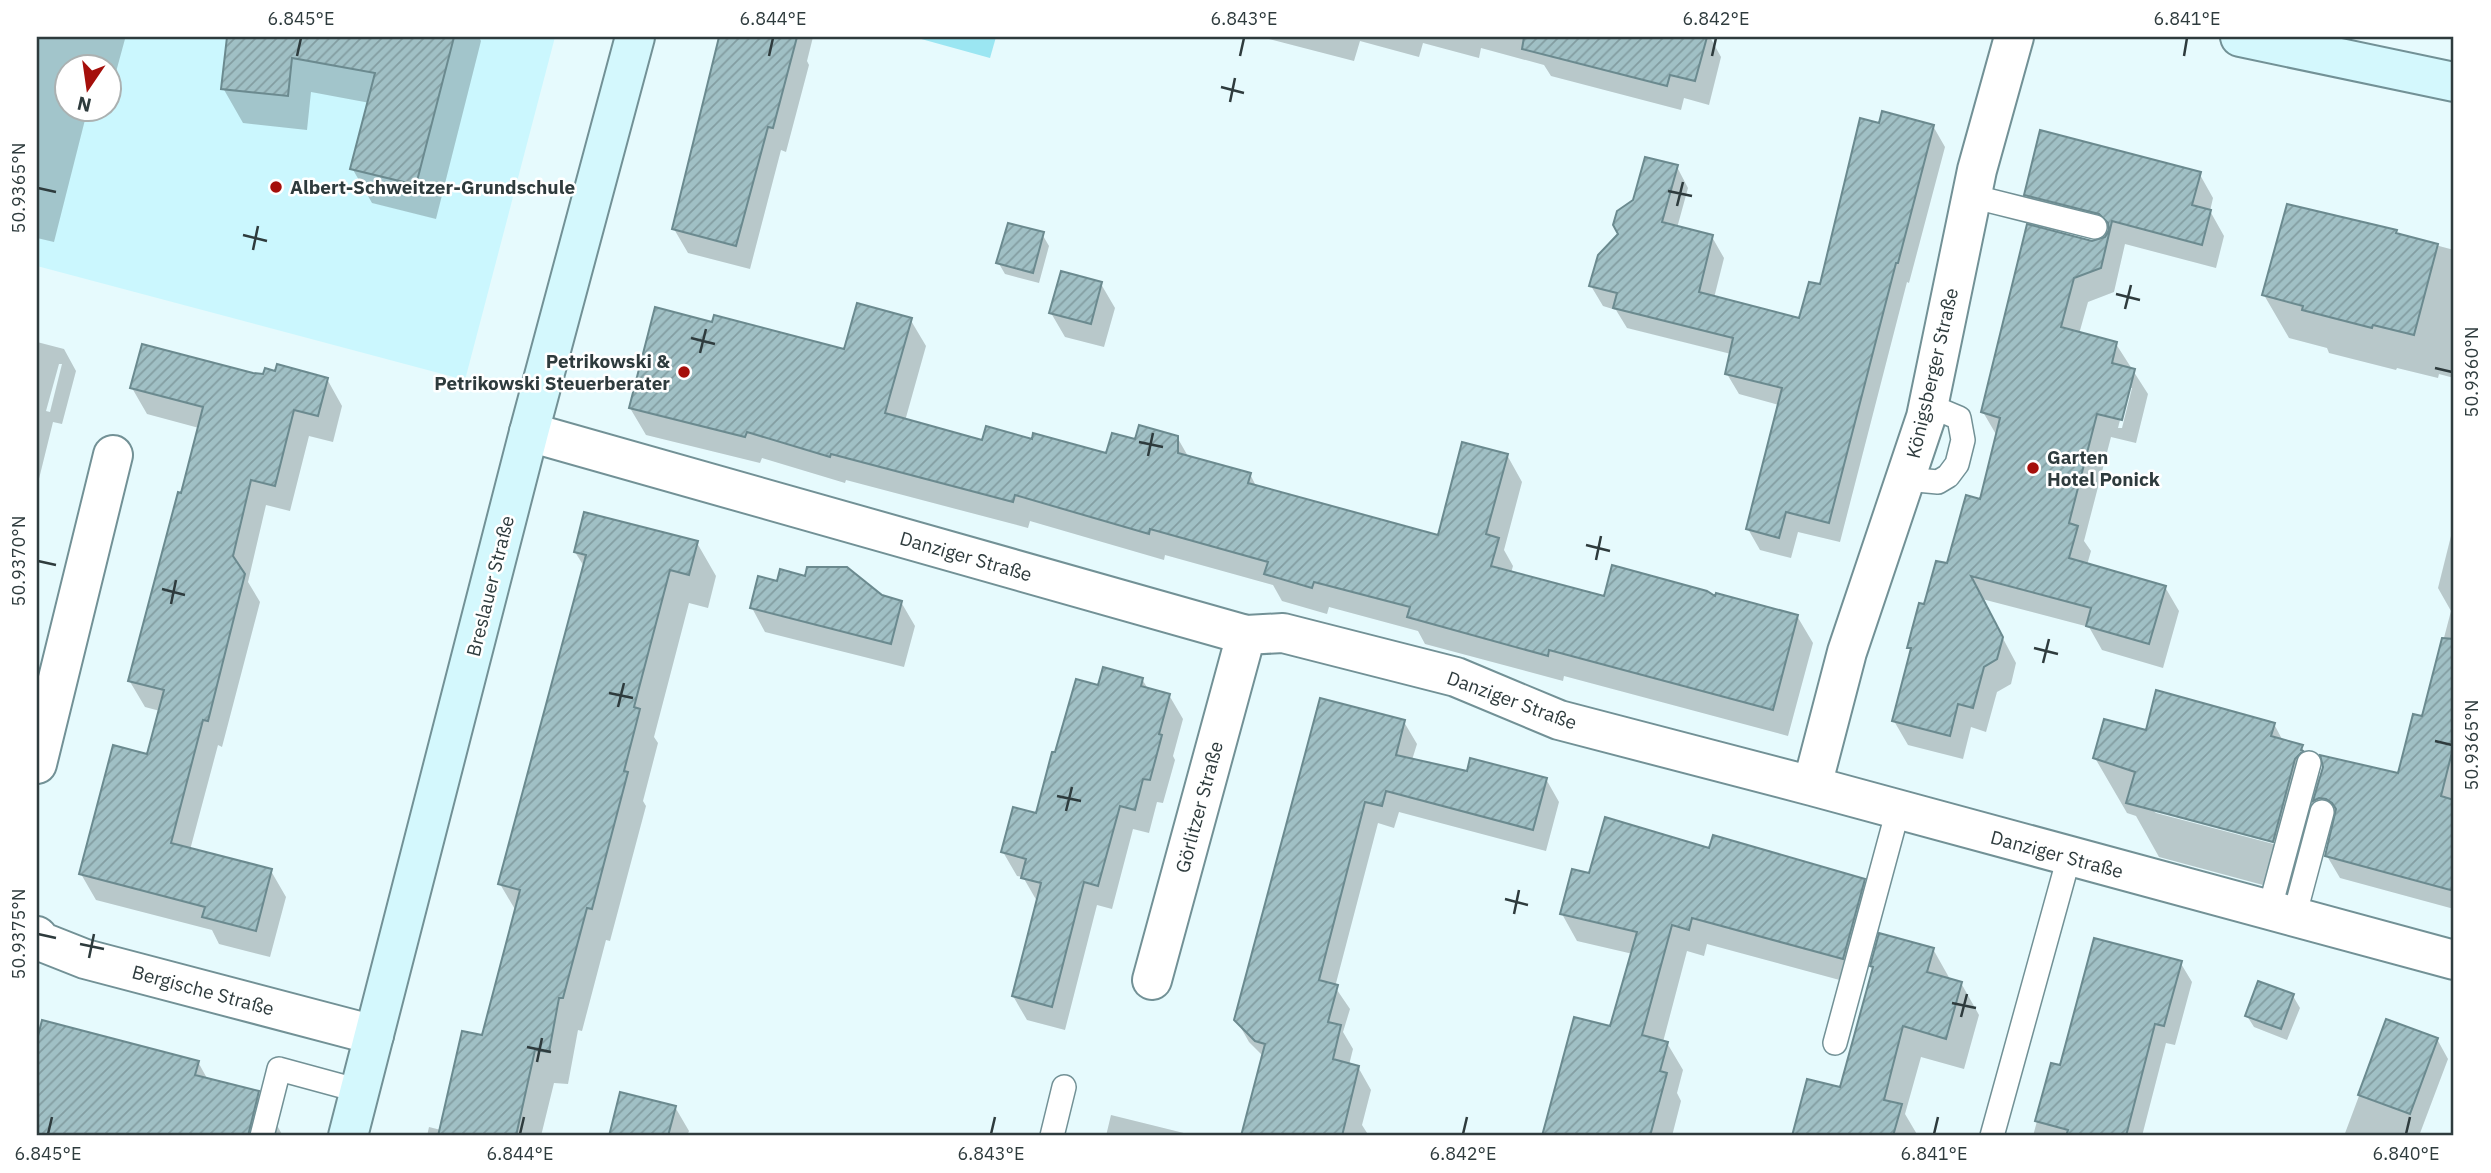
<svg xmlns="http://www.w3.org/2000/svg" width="2491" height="1173" viewBox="0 0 2491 1173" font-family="'IBM Plex Sans',sans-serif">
	<defs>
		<pattern id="building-hatch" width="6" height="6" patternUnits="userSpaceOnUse" patternTransform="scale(1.75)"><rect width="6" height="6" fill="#a0c0c5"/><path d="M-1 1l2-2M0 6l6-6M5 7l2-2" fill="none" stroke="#839da1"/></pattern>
	</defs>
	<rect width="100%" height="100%" fill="#e6fafd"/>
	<!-- built -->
	<path fill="#cbf7fe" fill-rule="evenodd" d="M37,37H555L465,380L37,266ZM66,66H108V108H66Z"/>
	<!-- green -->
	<path fill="#9be6f2" d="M914,37H996L990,58Z"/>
	<!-- shadow -->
	<path fill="#0003" fill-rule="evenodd" d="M37,37H123L125,39L113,83L108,82V66H66V108H88L54,242L37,238Z
		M228,37H479L481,41L436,219L372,203L352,168L370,103L311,92L307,130L243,123L223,88Z
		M721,37H813L807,61L809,65L786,152L781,150L750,269L688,253L674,229Z
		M1261,37H1710L1721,57L1709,105L1684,98L1681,110L1551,76L1544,65L1481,48L1479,58L1423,43L1419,57L1360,41L1354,61Z
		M1881,125L1933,126L1945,147L1909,283L1907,282L1840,542L1798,532L1791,558L1760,550L1748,529L1779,405L1739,394L1727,374L1731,354L1627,328L1616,310L1603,306L1591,286L1677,167L1688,188L1677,228L1712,237L1724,258L1714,298L1801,320L1821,286Z
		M2199,173L2213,198L2210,211L2224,236L2216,268L2125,244L2114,292L2088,302L2079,334L2116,344L2148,394L2136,443L2111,437L2084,541L2091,551L2087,565L2165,587L2179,611L2163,668L2102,650L2089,627L1982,599L2016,663L2011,684L1997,692L1986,732L1971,727L1963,759L1908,745L1894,721L1912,652L1909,647L1925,606L1982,501L1997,436L1983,412L2092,242L2106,239L2107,236L2039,219L2026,194ZM2128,388H2132L2122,428H2118Z
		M2396,231L2398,235L2454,250V378L2439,374L2438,378L2397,368L2396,370L2329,353L2327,348L2289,338L2264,295Z
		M1042,234L1049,246L1039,283L1005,274L998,262Z
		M1101,284L1115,308L1104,347L1065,337L1051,313Z
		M910,319L926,346L905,421L983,442L1033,441L1108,455L1136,441L1177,437L1189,458L1250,474L1257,488L1439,537L1507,455L1522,482L1504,550L1513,566L1511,573L1605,598L1716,599L1797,616L1813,643L1788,736L1564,676L1563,681L1425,644L1418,631L1329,607L1327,614L1282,601L1273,585L1165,555L1164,560L1030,521L1028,528L846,480L845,483L762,458L760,463L646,435L630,408L713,324L845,351Z
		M37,342L64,349L76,371L62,424L53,422L37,487ZM59,364H62L50,412L46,411Z
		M253,375L327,379L342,406L333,442L309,436L290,511L266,505L248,582L260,602L222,747L218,745L190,850L271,871L286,897L270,957L219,944L212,930L96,900L81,874L149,756L160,711L145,707L129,680L199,428L147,414L132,388Z
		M2454,524V909L2340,878L2327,856L2335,819L2327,823L2304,896L2159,857L2136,816L2127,813L2095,758L2147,732L2274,724L2283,741L2301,746L2321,780L2399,775L2423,718L2451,611L2438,588ZM2151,808L2282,843L2281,846L2156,813Z
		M697,543L716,576L708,608L689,603L654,737L658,743L643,801L646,806L610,941L606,940L582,1031L578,1030L568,1084L554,1083L541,1136H427L429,1127L441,1130L483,1037L516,911L500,884L585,568L575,552Z
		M881,597L901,602L915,626L904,667L765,632L752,608Z
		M1142,679L1148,689L1169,695L1183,719L1173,756L1175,760L1163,803L1157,802L1149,833L1133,829L1112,909L1097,905L1065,1030L1027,1020L1013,996L1038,903L1023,877L1017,876L1003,852L1038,815L1057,755L1099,687Z
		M1404,722L1417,744L1412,760L1468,773L1546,779L1559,802L1546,851L1399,812L1394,828L1378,823L1335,987L1350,1009L1343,1032L1353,1049L1349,1065L1358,1067L1371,1090L1362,1125L1369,1136H1243L1264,1057L1249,1042L1236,1019Z
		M1710,850L1864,881L1879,908L1858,985L1707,944L1704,956L1687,951L1663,1042L1667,1043L1683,1070L1677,1093L1681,1101L1672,1136H1543L1575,1019L1611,1028L1633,954L1577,941L1562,914L1591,875Z
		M1933,949L1951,981L1961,983L1979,1015L1964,1069L1921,1057L1905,1114L1918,1136H1793L1808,1081L1841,1090L1874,970L1872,966Z
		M2180,962L2192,982L2175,1045L2166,1043L2142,1136H2033L2052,1065L2061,1067Z
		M2293,996L2300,1008L2287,1040L2254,1027L2247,1016Z
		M2387,1021L2437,1039L2448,1059L2419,1136H2344Z
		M37,1035L198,1062L208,1080L258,1092L283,1136H37Z
		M621,1094L675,1107L689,1131L687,1136H611Z
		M1111,1115L1196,1136H1106Z"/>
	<!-- building -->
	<path fill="url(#building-hatch)" stroke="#6b8a8f" stroke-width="2" d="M227,37H454L416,185L350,169L375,73L292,58L288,96L221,89Z
		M719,37H797L773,128L768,127L736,246L672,229Z
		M1524,37H1707L1695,81L1670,75L1667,86L1522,49Z
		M1882,111L1934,125L1898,263H1896L1829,523L1786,512L1779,538L1746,529L1782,388L1725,374L1733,338L1613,308L1617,293L1589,286L1598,255L1618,234L1613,225L1617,211L1633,200L1645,157L1678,165L1662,222L1713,235L1699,292L1799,318L1809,282L1820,284L1860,118L1879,123Z
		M2040,130L2201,172L2192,205L2211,210L2202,245L2112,221L2101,268L2074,278L2061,327L2117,342L2112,363L2135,369L2122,420L2097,414L2069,523L2078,526L2069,558L2166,586L2149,644L2086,626L2091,608L1971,576L2003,637L1997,659L1984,667L1973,708L1958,704L1950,736L1892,721L1911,648H1907L1919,603L1924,604L1936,561L1947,563L1966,495L1980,499L2000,418L1981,412L2027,224L2092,241L2105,237L2109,230L2108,223L2099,214L2024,195Z
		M2287,204L2397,230L2396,233L2438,244L2414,335L2373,325L2372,328L2302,310L2303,306L2262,295Z
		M1008,223L1044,232L1033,273L996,263Z
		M1061,271L1102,282L1091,324L1049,313Z
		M857,303L912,318L885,413L982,440L986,426L1032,439L1033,433L1106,453L1112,433L1135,439L1139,425L1178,436V453L1251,473L1248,483L1438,535L1462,442L1508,454L1486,534L1499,538L1491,566L1604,596L1612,565L1707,591L1715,596L1716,593L1798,615L1773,710L1549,650L1548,656L1407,617L1410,607L1314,582L1312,588L1264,574L1268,562L1150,529L1149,534L1015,495L1013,502L831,454L830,457L747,432L745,437L629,408L655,307L712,322L714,315L844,349Z
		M142,344L253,373L263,374L265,368L275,371L277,364L328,378L318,416L294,410L275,486L251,480L233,556L245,574L208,721L203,720L171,843L272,869L256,931L202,917L205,907L79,874L113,745L147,754L164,690L128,681L178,492L181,493L203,407L130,388Z
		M584,512L698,541L689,575L670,570L634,707L640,709L624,771L628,772L592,909L587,908L563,998H559L549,1052L535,1050L516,1136H438L462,1031L482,1035L520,890L498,884L586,555L574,552Z
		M807,567H847L882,595L902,601L891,644L750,608L758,576L777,581L780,569L805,576Z
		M2442,638L2454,639V744L2441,796L2454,800V891L2325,856L2336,809L2332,803L2326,799L2319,798L2313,801L2323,767L2320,755L2398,773L2413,714L2422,716Z
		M1103,667L1143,678L1141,686L1170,694L1159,734L1162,735L1150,780L1143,779L1135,810L1120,806L1098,886L1084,882L1052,1007L1012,996L1041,883L1021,878L1026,859L1001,852L1013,807L1036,813L1052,752H1055L1076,679L1098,685Z
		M2156,690L2275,723L2271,736L2303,745L2301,750L2303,751L2295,759L2273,842L2126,803L2135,772L2093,758L2104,719L2146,730Z
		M1320,698L1405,720L1396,755L1467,771L1470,758L1547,778L1533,830L1386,791L1382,806L1365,802L1319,980L1338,985L1328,1022L1341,1025L1333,1059L1359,1066L1342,1136H1241L1265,1044L1255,1041L1234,1020Z
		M1605,817L1709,848L1713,835L1865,879L1843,959L1692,918L1689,930L1672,925L1642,1035L1668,1042L1660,1071L1667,1073L1650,1136H1542L1574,1017L1610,1026L1637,932L1560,914L1572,869L1589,873Z
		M1879,933L1934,948L1927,972L1962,982L1946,1039L1903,1026L1884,1100L1902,1104L1893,1136H1792L1807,1079L1840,1087L1873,967L1870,966Z
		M2094,938L2182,961L2164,1026L2155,1024L2126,1136H2066L2068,1130L2035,1121L2051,1063L2060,1065Z
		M2258,981L2294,994L2281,1029L2245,1016Z
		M2386,1019L2438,1038L2410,1114L2358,1095Z
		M42,1020L199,1061L195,1075L259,1091L248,1136H37V1040Z
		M620,1092L676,1106L668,1136H609Z"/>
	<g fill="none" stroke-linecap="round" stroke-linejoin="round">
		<defs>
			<path id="lane" d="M1971,196L2095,227
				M1906,479L1938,482L1948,476L1957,464L1963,440L1959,418L1928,405
				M2269,911L2309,763
				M2294,917L2322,812
				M1835,1043L1898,810
				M262,1136L279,1069L360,1091
				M1052,1136L1064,1087
				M1992,1136L2069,857"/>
			<path id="street" d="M529,432L1246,635L1283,633L1456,677L1559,720L1812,786L2454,960
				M37,764L113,455
				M1812,786L1847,652L1926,417L1977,170L2014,37
				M37,936L42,942L85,959L374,1035
				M1152,980L1246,635"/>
			<path id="secondary" d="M2240,37L2454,82
				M348,1136L529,432L635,37"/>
		</defs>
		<!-- lane casing -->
		<use href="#lane" stroke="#729196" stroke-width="26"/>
		<!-- street casing -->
		<use href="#street" stroke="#729196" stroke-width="42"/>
		<!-- secondary casing -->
		<use href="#secondary" stroke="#729196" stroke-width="42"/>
		<!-- lane -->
		<use href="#lane" stroke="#fff" stroke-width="23"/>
		<!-- street -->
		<use href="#street" stroke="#fff" stroke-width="38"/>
		<!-- secondary -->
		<use href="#secondary" stroke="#d4f8fd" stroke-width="38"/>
	</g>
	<!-- ticks -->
	<path fill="none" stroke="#2e3b3d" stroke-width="2.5" d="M297,56L301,38M769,56L773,38M1240,56L1244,38M1712,56L1716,38M2184,56L2187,38M1221,87L1244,93M1230,102L1235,78M38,188L56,192M1668,191L1692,196M1677,206L1683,182M243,235L267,241M253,250L258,226M2116,294L2140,300M2125,309L2131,285M691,338L715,344M700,353L706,329M2435,368L2452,372M1139,442L1163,447M1148,456L1153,433M1586,545L1610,551M1596,560L1601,536M38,561L56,565M162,589L185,595M171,604L176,580M2034,648L2058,654M2043,663L2049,639M609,693L633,698M618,707L624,683M2435,741L2452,745M1057,796L1081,801M1066,811L1072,787M1505,899L1528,905M1514,914L1519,890M38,934L56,938M80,944L104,949M89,958L94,934M1952,1003L1976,1008M1961,1017L1967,994M527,1047L551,1052M537,1062L542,1038M48,1134L52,1117M520,1134L524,1117M991,1134L995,1117M1463,1134L1467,1117M1934,1134L1938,1117M2406,1134L2410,1117"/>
	<!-- markers -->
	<g fill="#a50f0b" stroke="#fff" stroke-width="2.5">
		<circle cx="276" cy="187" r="7"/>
		<circle cx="684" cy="372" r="7"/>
		<circle cx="2033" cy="468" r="7"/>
	</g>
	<g text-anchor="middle" stroke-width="5" stroke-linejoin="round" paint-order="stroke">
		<!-- poi labels -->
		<g font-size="19" font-weight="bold" fill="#2e3b3d" stroke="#fff" text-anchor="start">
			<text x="290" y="194">Albert-Schweitzer-Grundschule</text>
			<text x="670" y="368" text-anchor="end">Petrikowski &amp;<tspan x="670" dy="22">Petrikowski Steuerberater</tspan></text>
			<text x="2047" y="464">Garten<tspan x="2047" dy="22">Hotel Ponick</tspan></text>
		</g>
		<!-- street labels -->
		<g font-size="19" fill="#2e3b3d" stroke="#fff">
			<text transform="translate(1932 373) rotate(-77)" y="7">Königsberger Straße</text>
			<text transform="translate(966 556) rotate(16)" y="7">Danziger Straße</text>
			<text transform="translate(490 586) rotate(-76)" y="7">Breslauer Straße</text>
			<text transform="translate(1512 700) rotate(20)" y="7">Danziger Straße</text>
			<text transform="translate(1199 807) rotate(-75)" y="7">Görlitzer Straße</text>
			<text transform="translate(2057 854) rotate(15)" y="7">Danziger Straße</text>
			<text transform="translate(203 990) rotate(15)" y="7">Bergische Straße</text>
		</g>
	</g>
	<!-- border -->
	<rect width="2491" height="1173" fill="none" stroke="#ffffff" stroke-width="77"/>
	<!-- north arrow -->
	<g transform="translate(88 88) rotate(193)"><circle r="33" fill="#ffffff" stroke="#abb1b1" stroke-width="2"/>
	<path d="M0-5L12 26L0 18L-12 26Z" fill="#a50f0b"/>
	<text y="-10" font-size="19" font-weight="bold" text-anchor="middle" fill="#2e3b3d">N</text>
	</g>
	<rect x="38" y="38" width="2414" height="1096" fill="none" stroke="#2e3b3d" stroke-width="2.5"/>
	<g font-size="18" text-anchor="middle" fill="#2e3b3d">
		<text x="301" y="25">6.845°E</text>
		<text x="773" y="25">6.844°E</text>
		<text x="1244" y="25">6.843°E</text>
		<text x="1716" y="25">6.842°E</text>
		<text x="2187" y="25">6.841°E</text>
		<text transform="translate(19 188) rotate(-90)" y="6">50.9365°N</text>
		<text transform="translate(2472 372) rotate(-90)" y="6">50.9360°N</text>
		<text transform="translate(19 561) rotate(-90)" y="6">50.9370°N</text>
		<text transform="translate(2472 745) rotate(-90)" y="6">50.9365°N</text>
		<text transform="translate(19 934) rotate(-90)" y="6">50.9375°N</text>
		<text x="48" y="1160">6.845°E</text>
		<text x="520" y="1160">6.844°E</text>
		<text x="991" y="1160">6.843°E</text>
		<text x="1463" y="1160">6.842°E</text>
		<text x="1934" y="1160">6.841°E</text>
		<text x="2406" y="1160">6.840°E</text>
	</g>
</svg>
